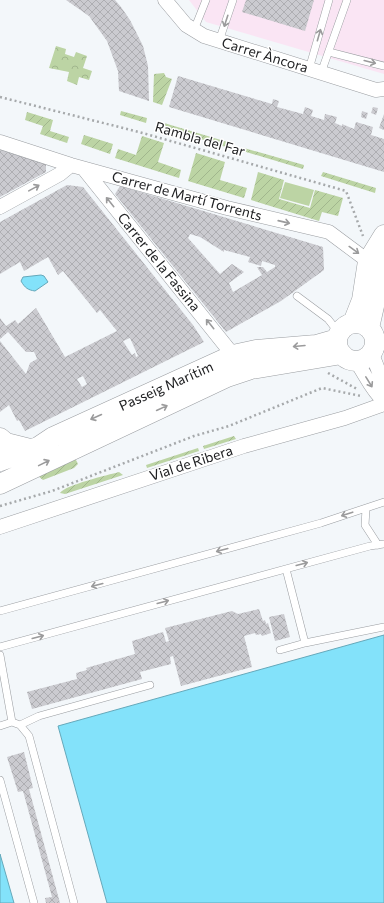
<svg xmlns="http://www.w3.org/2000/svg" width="384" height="903" viewBox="0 0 384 903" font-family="Commissioner,sans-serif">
	<defs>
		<pattern id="park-crowns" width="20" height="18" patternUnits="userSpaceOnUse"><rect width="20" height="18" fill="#bcd4a4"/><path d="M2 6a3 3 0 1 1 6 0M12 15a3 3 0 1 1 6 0" fill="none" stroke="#a1b68d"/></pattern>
		<pattern id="garden-furrows" width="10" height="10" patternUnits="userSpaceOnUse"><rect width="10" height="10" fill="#bcd4a4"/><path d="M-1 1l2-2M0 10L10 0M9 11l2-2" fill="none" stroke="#a1b68d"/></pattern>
		<pattern id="building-cross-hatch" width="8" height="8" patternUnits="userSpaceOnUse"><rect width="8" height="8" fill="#cbcbd0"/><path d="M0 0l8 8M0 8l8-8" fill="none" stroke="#aeaeb2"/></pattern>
	</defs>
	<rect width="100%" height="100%" fill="#f3f7fa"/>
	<!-- commercial -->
	<path fill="#fae5f4" d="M189,0H384V74L206,22Z"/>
	<!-- park -->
	<path fill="url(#park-crowns)" d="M56,46L66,49L65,54L74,57L76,52L87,56L83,68L92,71L89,80L79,77L77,85L67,81L69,72L49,68Z"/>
	<!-- garden -->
	<path fill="url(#garden-furrows)" d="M164,73L166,77L172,79L162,105L153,102L154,74Z
		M121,111L147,118L146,123L120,115Z
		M27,112L53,120L50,131L69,137L67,143L40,134L43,126L25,120Z
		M164,123L231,143L229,148L163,127Z
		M84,135L113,144L110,154L81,144Z
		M142,136L164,143L158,162L181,170L179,178L115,158L118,149L136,155Z
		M244,148L304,165L303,169L243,151Z
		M196,153L225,162L220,180L247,188L244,198L188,181Z
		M258,172L284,180L279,199L310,208L315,190L343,198L338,216L322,212L319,221L251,200Z
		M323,172L376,188L375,193L321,176Z
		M234,436L236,439L204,449L203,446Z
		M198,448L199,451L147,468L146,465Z
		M75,458L78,464L74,468L43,480L38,476Z
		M119,472L123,475L65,494L60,493C65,485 108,475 119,472Z"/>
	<!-- pitch -->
	<path fill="#bcd4a4" d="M285,182L314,190L309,206L280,198Z"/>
	<!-- water -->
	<path fill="#83e2fa" stroke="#65a8ba" d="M41,275L44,276L48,282L35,291C28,290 25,288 21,281L23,277Z
		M384,635V903H107L58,726Z
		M0,854L14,903H0Z"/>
	<!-- building -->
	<path fill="url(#building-cross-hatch)" fill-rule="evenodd" d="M66,0H115L121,7L130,20L143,46L148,66L149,101L119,91L118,71L107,41L89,16Z
		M246,0H314L305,31L242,12Z
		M178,76L272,104L273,99L279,101L277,107L303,114L305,107L313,110L311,116L324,120L325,114L337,117L335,123L342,126V124L354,129L356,122L373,127L371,135L384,139V172L169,107Z
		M373,107L378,108L376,115L371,113Z
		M362,111L368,113L366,119L361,117Z
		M384,114V130L379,128Z
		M0,150L46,164V172L0,197Z
		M67,185L83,187L193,325L204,342L25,431L19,420L17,421L9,405L0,412V341L26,374L30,363L37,359L36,356L34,352H26L8,332L0,339V318L6,326L15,320L18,324L36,308L65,357L117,331L100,310L97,313L63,271L58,275L48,257L24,271L20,262L0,274V222ZM130,338L138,356L136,357L135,353L132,355L123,341ZM83,376L87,384L82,387L77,379Z
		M120,186L323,247L324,270L281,301L226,332L115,194ZM190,234L200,237L224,252V250L250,257L248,262L261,266L262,261L275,265V267L267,272L263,267H257L262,275L233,292L229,283L244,272L232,264L220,274L188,238Z
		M259,609L263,621L265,620L266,624L268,623L271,633L262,636L261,634L256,635L255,633L244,636L252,667L181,686L173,656L170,657L171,664L140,672L142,679L32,709L27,692L77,679L76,673L87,670L86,668L135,654L132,641L163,632L166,642L169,641L165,628L232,611L238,614Z
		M284,614L290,637L275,641L269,617Z
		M24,752L33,788L29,789L60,903H46L45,898L52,897L23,791L18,792L7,757Z"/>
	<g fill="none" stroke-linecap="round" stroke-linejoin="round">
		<defs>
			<path id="lane" d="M194,30L206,0
				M219,41L233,0
				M329,52L384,66
				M309,69L329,0
				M321,73L347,0
				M297,296L328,319L339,333
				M366,509L365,525L378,545
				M286,569L305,643L384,627
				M0,611L321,523L384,502
				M0,647L370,546L384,544
				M280,650L305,643
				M0,655L12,722
				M20,725L39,716L150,685
				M0,726L12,722L20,725L29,736L74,903
				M0,780L34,903"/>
			<path id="street" d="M165,0L186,25L204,36L376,90L384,89
				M0,142L71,165L227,208L329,232L368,261
				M84,169L233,355
				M0,207L60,174L71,165
				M375,343H384
				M372,354L384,385
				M356,361C365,374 372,391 384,401
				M0,527L244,446L345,418L384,404"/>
			<path id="secondary" d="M337 342a19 19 0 1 1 38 0a19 19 0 1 1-38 0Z
				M353,323L362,300L368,261L384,235
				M369,328L384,262
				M0,438L6,443L30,449
				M0,461L38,447L53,437L233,355L256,350L316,345L337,339
				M0,484L227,377L251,369L342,354"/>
		</defs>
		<!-- lane casing -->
		<use href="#lane" stroke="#9a9da1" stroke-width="8"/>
		<!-- street casing -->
		<use href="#street" stroke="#9a9da1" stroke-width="15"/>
		<!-- secondary casing -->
		<use href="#secondary" stroke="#9a9da1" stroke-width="21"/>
		<!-- path -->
		<path stroke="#a6a9ab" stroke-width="2.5" stroke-dasharray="2 3" stroke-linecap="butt" d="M0,97L139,132L346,191L363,236
			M328,373L357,389
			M0,506L52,491L194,436L229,426L322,388L361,396"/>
		<!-- lane -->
		<use href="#lane" stroke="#fff" stroke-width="7"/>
		<!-- street -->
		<use href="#street" stroke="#fff" stroke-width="14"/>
		<!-- secondary -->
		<use href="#secondary" stroke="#fff" stroke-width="20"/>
	</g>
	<!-- one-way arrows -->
	<defs><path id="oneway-shaft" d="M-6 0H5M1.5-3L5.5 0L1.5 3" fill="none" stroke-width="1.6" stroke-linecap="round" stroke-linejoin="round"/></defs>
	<g stroke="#9b9b9c">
		<use href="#oneway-shaft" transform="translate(226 21) rotate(108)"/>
		<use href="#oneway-shaft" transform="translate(319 35) rotate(-74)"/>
		<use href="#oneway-shaft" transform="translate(370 62) rotate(14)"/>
		<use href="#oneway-shaft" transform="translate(34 188) rotate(-29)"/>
		<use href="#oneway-shaft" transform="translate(110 202) rotate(-129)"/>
		<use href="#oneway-shaft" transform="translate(284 222) rotate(13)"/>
		<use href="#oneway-shaft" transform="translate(354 250) rotate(36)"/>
		<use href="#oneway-shaft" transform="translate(210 324) rotate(-129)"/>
		<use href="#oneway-shaft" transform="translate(299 346) rotate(175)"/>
		<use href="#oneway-shaft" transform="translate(369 382) rotate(58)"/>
		<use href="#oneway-shaft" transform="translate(162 408) rotate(-25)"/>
		<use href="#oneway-shaft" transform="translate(96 417) rotate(156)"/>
		<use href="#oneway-shaft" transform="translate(44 463) rotate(-26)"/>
		<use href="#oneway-shaft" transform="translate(347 514) rotate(162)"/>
		<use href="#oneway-shaft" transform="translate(222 550) rotate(165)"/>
		<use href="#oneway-shaft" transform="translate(302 564) rotate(-15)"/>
		<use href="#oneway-shaft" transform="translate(97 585) rotate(165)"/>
		<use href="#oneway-shaft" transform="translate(163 602) rotate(-15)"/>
		<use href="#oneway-shaft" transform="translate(38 637) rotate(-15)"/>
	</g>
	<g text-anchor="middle" stroke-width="3" stroke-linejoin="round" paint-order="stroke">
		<!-- street labels -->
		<g font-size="14" fill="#202123" stroke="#fff">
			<text transform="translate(265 55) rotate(17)" y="5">Carrer Àncora</text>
			<text transform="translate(200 139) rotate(16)" y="5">Rambla del Far</text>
			<text transform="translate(187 196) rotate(15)" y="5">Carrer de Martí Torrents</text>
			<text transform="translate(159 262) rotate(51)" y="5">Carrer de la Fassina</text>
			<text transform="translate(166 386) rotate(-24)" y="5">Passeig Marítim</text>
			<text transform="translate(191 463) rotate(-18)" y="5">Vial de Ribera</text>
		</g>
	</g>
</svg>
